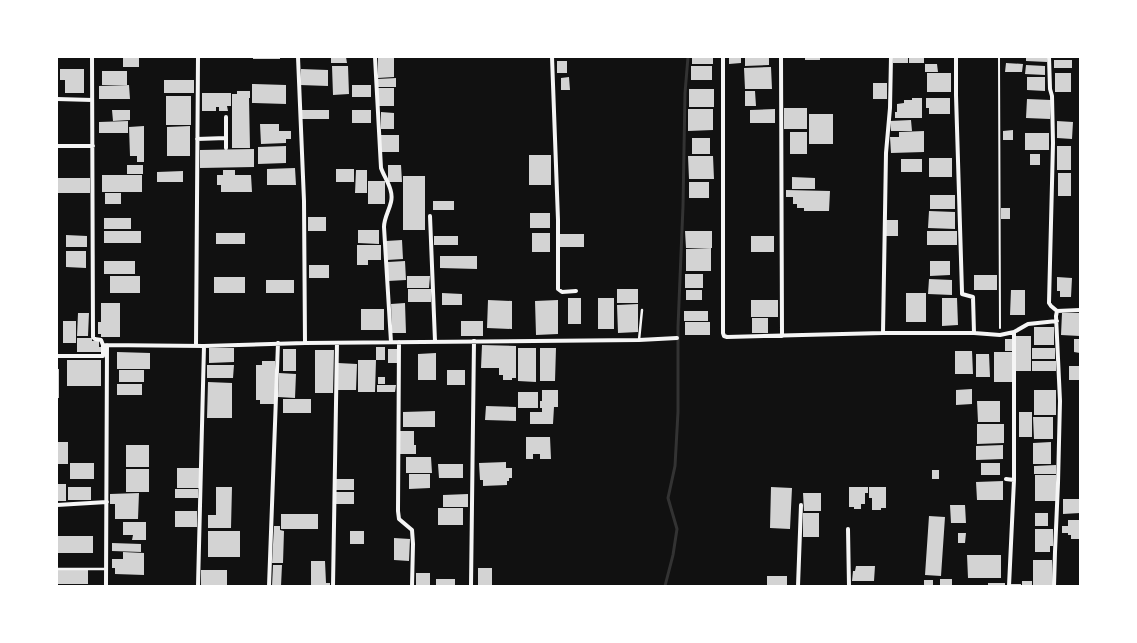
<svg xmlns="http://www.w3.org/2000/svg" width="1137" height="643" viewBox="0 0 1137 643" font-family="Karla,sans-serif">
	<rect width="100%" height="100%" fill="#111"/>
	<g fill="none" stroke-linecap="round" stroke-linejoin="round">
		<!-- stream -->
		<path stroke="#333" stroke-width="3" d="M665,586L673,555L677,529L668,498L675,466L678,412V327L683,206L685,93L688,57"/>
	</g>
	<!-- building -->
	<path fill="#d3d3d3" d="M123,57H139V67H123Z
		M253,57H280V59H253Z
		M331,57H346L347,63H331Z
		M692,57H713V64H692Z
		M729,57H741V63L729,64Z
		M745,57H769V65L745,66Z
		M805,57H820V60H805Z
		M893,57H908V63H893Z
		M909,57H924V63H909Z
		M1026,57H1047V62L1026,61Z
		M378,58H394V77L378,78Z
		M1054,60H1072V68H1054Z
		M557,61H567V73H557Z
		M1006,63L1023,64L1022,72H1005Z
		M925,64H937L938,72H925Z
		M1026,65L1045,66V75L1025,74Z
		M332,66H348L349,94L333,95Z
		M691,66H712V80H691Z
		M771,67L772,89H745L744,68Z
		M60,69H84V93H65V80H60Z
		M301,69L328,70V86L300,85Z
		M102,71H127V85H102Z
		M927,73H951V92H927Z
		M1055,73H1071V92H1055Z
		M569,77L570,90H561V78Z
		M1027,77H1045V91L1027,90Z
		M396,78V87H377V79Z
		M164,80H194V93H164Z
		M873,83H887V99H873Z
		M252,84L286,85V104L252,103Z
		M129,85L130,99H99V86Z
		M352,85H371V97H352Z
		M378,88H394V106H378Z
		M689,89H714V107H689Z
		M237,91H250V98H249L250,148H232V94H237Z
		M745,91H755L756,106H745Z
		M202,93H231V106H227L228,111H219V107H216V111H202Z
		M166,96H191V125H166Z
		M912,98H922V118H895V112H897V104L904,103V100H912Z
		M926,98H950V114H929V108H926Z
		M1027,99L1051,100L1050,119L1026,118Z
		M784,108H807V129H784Z
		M688,109H713V130L688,131Z
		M775,109V123H750V110Z
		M112,110H130V120L113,121Z
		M302,110H329V119H302Z
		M352,110H371V123H352Z
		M381,112L394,113V129H381Z
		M809,114H833V144H809Z
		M911,120L912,131H891L890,121Z
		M128,121V133H99V122Z
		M1057,121L1073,122L1072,139L1057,138Z
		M260,124H279V131H291V139H286V143L261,144Z
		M144,126V162H137V156H130L129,127Z
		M190,126V156H167V127Z
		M1013,130V140H1003V131Z
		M924,131V152L891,153L890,137H899V132Z
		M790,132H807V154H790Z
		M1025,133H1049V150H1025Z
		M381,135H399V152H381Z
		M692,138H710V154H692Z
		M286,146V163L258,164V147Z
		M1057,146H1071V170H1057Z
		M254,149V167L200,168V150Z
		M1030,154H1040V165H1030Z
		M529,155H551V185H529Z
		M688,156H713L714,179H689Z
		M929,158H952V177H929Z
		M901,159H922V172H901Z
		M127,165H143V174H127Z
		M388,165H401L402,182H388Z
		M295,168L296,185H267V169Z
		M336,169H354V182H336Z
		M223,170H235V175H251L252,192H221V185H217V175H223Z
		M356,170H367V193H355Z
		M183,171V182H157V172Z
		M1058,173H1071V196H1058Z
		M102,175H142V192H102Z
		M403,176H425V230H403Z
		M792,177L815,178V189H792Z
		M57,178H90V193H57Z
		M368,181H385V204H368Z
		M689,182H709V198H689Z
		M786,190L830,191L829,211H804V208H797V204H793V197H786Z
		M105,193H121V204H105Z
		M930,195H955V209H930Z
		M433,201H454V210H433Z
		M1001,208H1010V219H1001Z
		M929,211L955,212V229L928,228Z
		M530,213H550V228H530Z
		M308,217H326V231H308Z
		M104,218H131V229H104Z
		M886,220H898V236H886Z
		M358,230H379V244L358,243Z
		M104,231H141V243H104Z
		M685,231H712V248H686Z
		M927,231H957V245H927Z
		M216,233H245V244H216Z
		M532,233H550V252H532Z
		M560,234H584V247H560Z
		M66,235L87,236V247H66Z
		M434,236H458V245H434Z
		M751,236H774V252H751Z
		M402,240L403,259L387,260L386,241Z
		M357,245H381V260H368V265H357Z
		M711,248V271H686V249Z
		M66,251H86V268L66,267Z
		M440,256H477V269L440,268Z
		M104,261H135V274H104Z
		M405,261L406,280L388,281V262Z
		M930,261H950V275L930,276Z
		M309,265H329V278H309Z
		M685,274H703V288H685Z
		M974,275H997V290H974Z
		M110,276H140V293H110Z
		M407,276H430L429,288H407Z
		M214,277H245V293H214Z
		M1057,277L1072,278L1071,297H1060V291H1057Z
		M929,279L952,280V295L928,294Z
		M266,280H294V293H266Z
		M408,289H431V302H408Z
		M617,289H638V303H617Z
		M686,290H702V300H686Z
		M1011,290H1025V315H1010Z
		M442,293L462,294V305H442Z
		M906,293H926V322H906Z
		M568,298H581V324H568Z
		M598,298H614V329H598Z
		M942,298H957L958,325L942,326Z
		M488,300L512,301V329L487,328Z
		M558,300V334L536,335L535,301Z
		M751,300H778V317H751Z
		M101,303H120V337H101V334H98V322H101Z
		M405,303L406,333H392L391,304Z
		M638,304V332L618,333L617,305Z
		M361,309H384V330H361Z
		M684,311H708V321H684Z
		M78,313H89L88,336H77Z
		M1062,313H1080V336L1061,335Z
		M752,318H768V333H752Z
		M63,321H76V343H63Z
		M461,321H483V336H461Z
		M685,322H710V335H685Z
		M1034,327H1054V345H1034Z
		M1016,336H1031V371H1016Z
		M77,338H92V341H99V347H101V352H77Z
		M1005,339H1012V351H1005Z
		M1074,339H1080V353L1074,352Z
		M482,345L516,346V378H512V380H503V375H499V368H481Z
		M376,347H385V360H376Z
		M209,348H234V362L209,363Z
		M518,348H536V382L518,381Z
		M540,348H556L555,381H540Z
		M1032,348H1055V359H1032Z
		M283,349H296V371H283Z
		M388,349H398V363H388Z
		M315,350H334L333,393H315Z
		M955,351H972L973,374H955Z
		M117,352L150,353V369H117Z
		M994,352H1012V382H994Z
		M436,353V380H418V354Z
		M976,354H989L990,377H976Z
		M67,360H101V386H67Z
		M358,360H376L375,392H358Z
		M262,361H275V404H260V400H256V365H262Z
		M1032,361H1056V371H1032Z
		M338,363L357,364L356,390H338Z
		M207,365H234L233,378H207Z
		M1069,366H1080V380H1069Z
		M57,369H59V398H57Z
		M119,370H144V382H119Z
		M447,370H465V385H447Z
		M279,373L296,374L295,398L278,397Z
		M378,377H385V384H378Z
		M208,382L232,383V418H207Z
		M117,384H142V395H117Z
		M377,385H396L395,392H377Z
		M972,389V404L956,405V390Z
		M542,390H558V407H554L553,424H530V412H542V408H540V401H542Z
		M1034,390H1056V415H1034Z
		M518,392H538V408H518Z
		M283,399H311V413H283Z
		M977,401H1000V422H978Z
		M486,406L516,407V421L485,420Z
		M435,411V427H403V412Z
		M1019,412H1032V437H1019Z
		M1033,417H1053V439H1034Z
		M977,424H1004V443L977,444Z
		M400,431H414V445H416V454H399Z
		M526,437H550L551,459H540V454H533V459H526Z
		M57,442H68V464H57Z
		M1051,442V464H1033V443Z
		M126,445H149V467H126Z
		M1003,445V459L976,460V446Z
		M406,457H431L432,473H406Z
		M506,462V468H512V478H509V481H507V485L483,486V480H480L479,463Z
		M70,463H94V479H70Z
		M981,463H1000V475H981Z
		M438,464H463V478H439Z
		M1056,465V474H1034V466Z
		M177,468H199V488H177Z
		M126,469H149V492H126Z
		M932,470H939V479H932Z
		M409,474H430V488L409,489Z
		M1035,475H1056V501H1035Z
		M336,479H354V490H336Z
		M1003,481V500H977L976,482Z
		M57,484H66V501H57Z
		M68,487H91V500H68Z
		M216,487H232L231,528H208V515H216Z
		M771,487L792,488L790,529L770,528Z
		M849,487H868V493H865V504H861V509H854V507H849Z
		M869,487H886V508H881V510H872V498H869Z
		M175,489H198V498H175Z
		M335,492H354V504H335Z
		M139,493L138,519H115V504H110V494Z
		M803,493H821V511H804Z
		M468,494V507H443V495Z
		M1063,499H1080V513L1063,514Z
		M950,505H965L966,523H951Z
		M438,508H463V525H438Z
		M175,511H197V527H175Z
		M803,513H819V537H803Z
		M1035,513H1048V526H1035Z
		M281,514H318V529H281Z
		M929,516L945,517L941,576L925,575Z
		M1068,520H1080V539H1071V535H1068V533H1062V526H1068Z
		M123,522H146V540H132L133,535H123Z
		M274,526H280V530L284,531L283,563H272Z
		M1035,529H1053V546H1050V552H1035Z
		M208,531H240V557H208Z
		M350,531H364V544H350Z
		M958,533H966L965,543H958Z
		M58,536H93V553H58Z
		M394,538L410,539L409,561L394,560Z
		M112,543L141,544V552L112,551Z
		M123,552L144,553V575L115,574V568H112V559H123Z
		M967,555H1001V578H968Z
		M1033,560H1052L1053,586H1033Z
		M311,561H325L326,583H330V586H311Z
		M273,565H282L281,586H272Z
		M856,566H875L874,581H852L853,571H855Z
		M478,568H492V586H478Z
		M57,569H88V584H57Z
		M201,570H227V586H201Z
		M416,573H430V586H416Z
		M767,576H787V586H767Z
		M436,579H455V586H436Z
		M940,579H952V586H940Z
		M924,580H933V586H924Z
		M1022,581H1032V586H1022Z
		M988,583H1005V586H988Z
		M1010,584H1021V586H1010Z"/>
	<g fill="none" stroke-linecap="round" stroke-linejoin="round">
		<!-- path -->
		<path stroke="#f5f5f5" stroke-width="2" d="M999,57L1000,328"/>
		<!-- service -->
		<path stroke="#f5f5f5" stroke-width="2.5" d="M639,340L642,310
			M57,569H106"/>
		<!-- minor -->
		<path stroke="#f5f5f5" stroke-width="4" d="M92,57L93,337L95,339L101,340L103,345
			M298,57L304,201L305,343
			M375,57L381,168C385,179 394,190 391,202C389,211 384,218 384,227L391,342
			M552,57L558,220V289L562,292L576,291
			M723,57V333L724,336L727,337L883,333H974L1000,335L1014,332L1028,324L1057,321
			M781,57L782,336
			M956,57V95L962,292V294L973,297L974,333
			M1049,57L1050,89L1052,96L1053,143L1049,303L1051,306L1057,311L1080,310
			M57,99L92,100
			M226,117V148
			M197,139L226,138
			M57,146H93
			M430,216L435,341
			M883,333L886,153L890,108L891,57
			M399,342L398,511L399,519L412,530L413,544L412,586
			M196,346L198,57
			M57,356H103V345L204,346L305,343L639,340L677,338
			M1006,479L1014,480
			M57,505L107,502
			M848,529L849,586
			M106,586L107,345
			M198,586L204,346
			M269,586L278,343
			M333,586L337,343
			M471,586L474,341
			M798,586L801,505
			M1009,586L1014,480V332
			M1054,586L1055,552L1058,483L1060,401L1056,316L1057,311"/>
	</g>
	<!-- border -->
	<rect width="1137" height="643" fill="none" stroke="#ffffff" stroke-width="116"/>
</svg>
